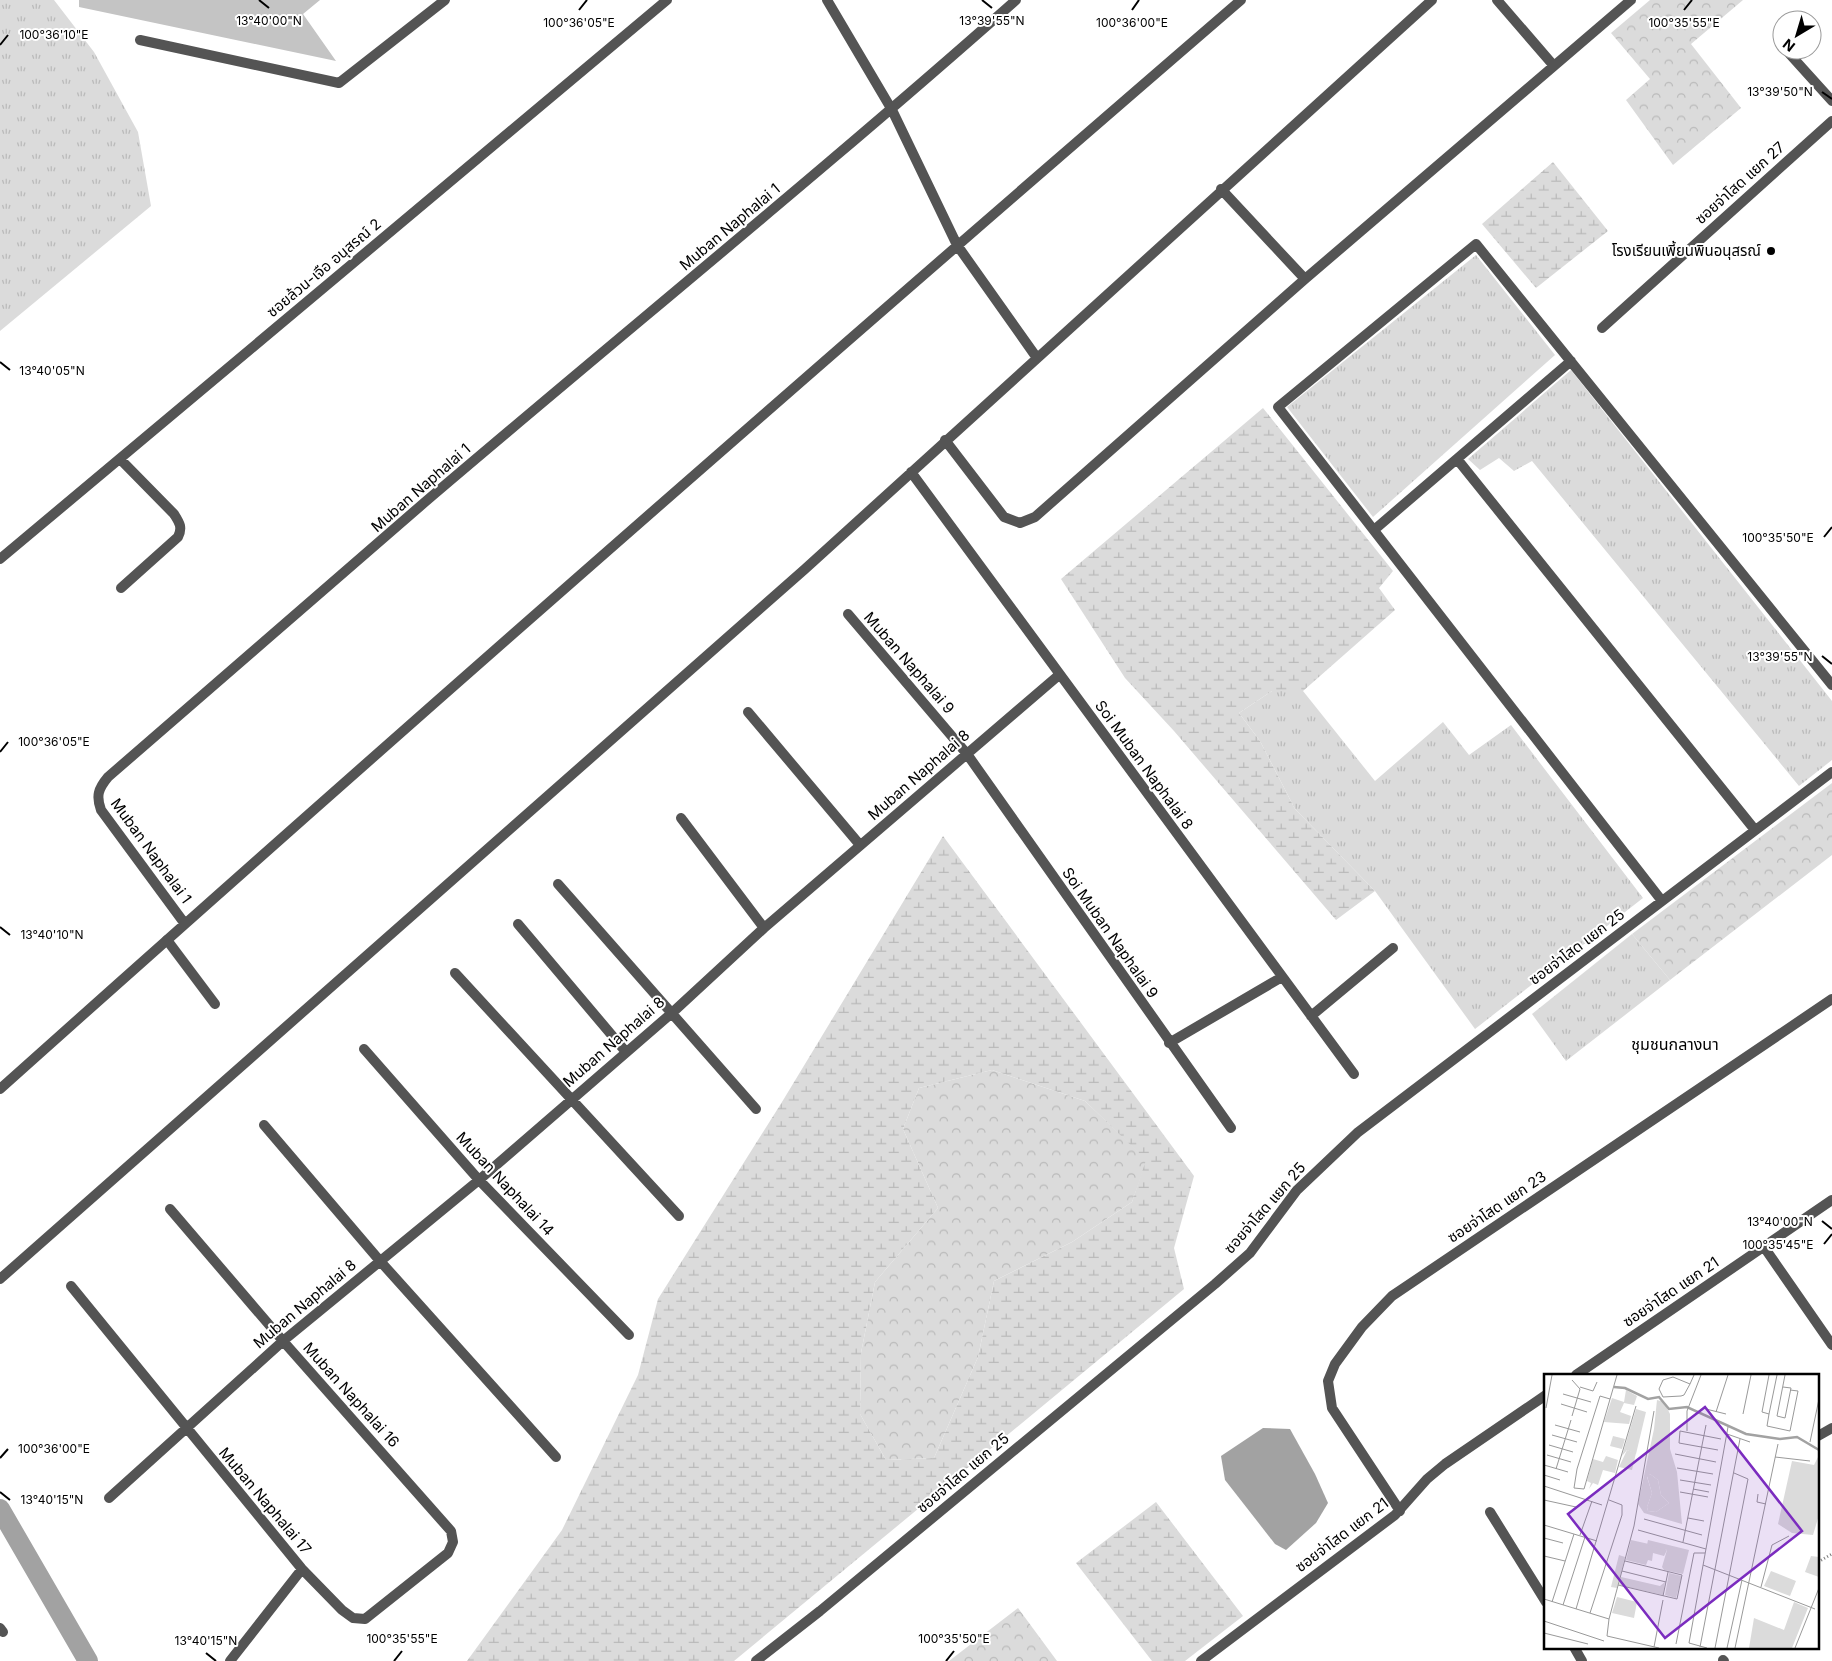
<svg xmlns="http://www.w3.org/2000/svg" width="1832" height="1661" viewBox="0 0 1832 1661" font-family="Inter,'Noto Sans Thai',sans-serif">
	<defs>
		<pattern id="grass-tufts" width="24" height="20" patternUnits="userSpaceOnUse" patternTransform="scale(1.25)"><rect width="24" height="20" fill="#dbdbdb"/><path d="M3 7l-1-3M5 7V3M7 7l1-3M15 17l-1-3M17 17v-4M19 17l1-3" fill="none" stroke="#bababa"/></pattern>
		<pattern id="forest-crowns" width="20" height="18" patternUnits="userSpaceOnUse" patternTransform="scale(1.25)"><rect width="20" height="18" fill="#dbdbdb"/><path d="M2 6a3 3 0 1 1 6 0M12 15a3 3 0 1 1 6 0" fill="none" stroke="#bababa"/></pattern>
		<pattern id="wetland-marsh" width="20" height="14" patternUnits="userSpaceOnUse" patternTransform="scale(1.25)"><rect width="20" height="14" fill="#dbdbdb"/><path d="M1 5h8M5 5V1M11 12h8M15 12V8" fill="none" stroke="#bababa"/></pattern>
	</defs>
	<rect width="100%" height="100%" fill="#fff"/>
	<!-- grass -->
	<path fill="url(#grass-tufts)" d="M0,0H54L94,52L138,132L151,206L0,331Z
		M1476,255L1555,355L1373,517L1287,407Z
		M1571,370L1832,701V760L1799,786L1532,461L1514,471L1499,458L1480,470L1468,459Z
		M1272,691H1303L1375,781L1443,722L1469,755L1511,725L1643,898L1475,1029L1375,891L1295,809L1260,741L1239,713Z
		M1632,934L1670,980L1566,1061L1532,1014Z"/>
	<!-- forest -->
	<path fill="url(#forest-crowns)" d="M1650,0H1743L1691,44L1741,108L1673,165L1626,100L1650,79L1611,33Z
		M1832,783V855L1670,980L1632,934Z
		M992,1070L1085,1101L1147,1160L1132,1202L1072,1242L994,1281L978,1357L934,1458L886,1460L860,1414L861,1353L875,1282L938,1208L903,1129L919,1088Z
		M1018,1608L1057,1661H949Z"/>
	<!-- wetland -->
	<path fill="url(#wetland-marsh)" fill-rule="evenodd" d="M1553,162L1608,231L1536,288L1482,224Z
		M1263,408L1393,571L1379,588L1395,610L1303,691H1272L1239,713L1260,741L1295,809L1375,891L1336,920L1174,731L1125,678L1061,579Z
		M943,836L1194,1176L1174,1248L1184,1289L734,1661H467L562,1530L638,1375L658,1299L782,1102ZM992,1070L1085,1101L1146,1160L1132,1202L1072,1242L994,1281L978,1357L934,1458L886,1460L860,1414L861,1353L875,1282L938,1208L903,1129L919,1088Z
		M1156,1502L1243,1616L1185,1661H1152L1076,1563Z"/>
	<!-- water -->
	<path fill="#a2a2a2" d="M1263,1428L1290,1429L1315,1474L1328,1503L1316,1523L1286,1550L1275,1544L1225,1480L1221,1456Z"/>
	<g fill="none" stroke-linecap="round" stroke-linejoin="round">
		<!-- canal -->
		<path stroke="#a2a2a2" stroke-width="20" d="M0,1509L88,1661"/>
	</g>
	<!-- building -->
	<path fill="#c4c4c4" d="M79,0H320L303,14L336,61L79,7Z"/>
	<g fill="none" stroke-linecap="round" stroke-linejoin="round">
		<!-- path -->
		<path stroke="#767676" stroke-width="3" stroke-dasharray="1 2.5" stroke-linecap="butt" d="M1818,1562L1832,1554"/>
		<!-- service -->
		<path stroke="#545454" stroke-width="10" d="M167,940L215,1004"/>
		<!-- minor -->
		<path stroke="#545454" stroke-width="10" d="M827,0L892,110L957,245L1037,358
			M1497,0L1554,66
			M140,40L339,83L445,0
			M1786,50L1832,101
			M1221,189L1305,279
			M1602,328L1832,121
			M945,440L1004,517L1020,523L1035,517L1305,279L1631,0
			M120,459L174,514C179,522 183,527 178,537L121,588
			M1457,459L1755,830
			M911,472L1354,1074
			M1374,530L1571,361
			M0,559L667,0
			M848,614L967,754L1231,1128
			M748,712L860,845
			M681,818L764,928
			M558,884L756,1109
			M1662,901L1278,407L1476,244L1832,685
			M185,924L101,810C96,796 98,789 108,777C214,686 319,593 425,502C622,334 823,171 1016,0
			M518,924L626,1052
			M455,973L679,1216
			M1311,1016L1393,948
			M1169,1043L1282,977
			M364,1049L479,1180L629,1335
			M0,1089C410,722 824,360 1241,0
			M264,1125L380,1261L556,1457
			M1764,1247L1832,1345
			M0,1279L805,569L1432,0
			M71,1286L302,1569L342,1610L353,1618L365,1619L448,1553L453,1542L451,1531L283,1341L170,1209
			M1576,1375L1832,1200
			M1818,1436L1832,1428
			M109,1498L283,1341L479,1180L673,1012L764,928L1059,675
			M1400,1511L1332,1408L1328,1381L1335,1364L1362,1327L1392,1296L1832,999
			M1490,1512L1546,1602
			M0,1628L3,1632
			M1574,1647L1582,1661
			M1723,1660L1724,1661
			M230,1661L302,1569
			M756,1661L820,1611L1215,1284L1250,1253L1297,1190L1357,1133L1832,772
			M1201,1661L1395,1515L1427,1479L1445,1464L1546,1395"/>
	</g>
	<!-- ticks -->
	<path fill="none" stroke="#000" stroke-width="2" d="M259,0L269,8M982,0L992,8M579,10L587,0M1132,10L1139,0M1684,10L1692,0M0,45L8,35M1822,92L1832,99M0,362L10,370M1824,537L1832,527M1822,656L1832,664M0,752L8,742M0,927L10,935M1822,1221L1832,1229M1824,1244L1832,1234M0,1458L8,1449M0,1492L10,1500M206,1653L216,1661M394,1661L402,1651M946,1661L954,1651"/>
	<!-- markers -->
	<circle fill="#000" stroke="#fff" stroke-width="2" cx="1771" cy="251" r="5"/>
	<g text-anchor="middle" stroke-width="4" stroke-linejoin="round" paint-order="stroke">
		<!-- street labels -->
		<g font-size="15" fill="#000" stroke="#fff">
			<text transform="translate(1740 183) rotate(-42)" y="5">ซอยจ่าโสด แยก 27</text>
			<text transform="translate(730 227) rotate(-40)" y="5">Muban Naphalai 1</text>
			<text transform="translate(324 268) rotate(-40)" y="5">ซอยล้วน-เจือ อนุสรณ์ 2</text>
			<text transform="translate(421 488) rotate(-41)" y="5">Muban Naphalai 1</text>
			<text transform="translate(909 663) rotate(49)" y="5">Muban Naphalai 9</text>
			<text transform="translate(1144 765) rotate(54)" y="5">Soi Muban Naphalai 8</text>
			<text transform="translate(919 775) rotate(-41)" y="5">Muban Naphalai 8</text>
			<text transform="translate(151 851) rotate(54)" y="5">Muban Naphalai 1</text>
			<text transform="translate(1110 933) rotate(55)" y="5">Soi Muban Naphalai 9</text>
			<text transform="translate(1577 947) rotate(-37)" y="5">ซอยจ่าโสด แยก 25</text>
			<text transform="translate(614 1042) rotate(-41)" y="5">Muban Naphalai 8</text>
			<text transform="translate(505 1184) rotate(47)" y="5">Muban Naphalai 14</text>
			<text transform="translate(1497 1207) rotate(-34)" y="5">ซอยจ่าโสด แยก 23</text>
			<text transform="translate(1265 1208) rotate(-49)" y="5">ซอยจ่าโสด แยก 25</text>
			<text transform="translate(1671 1292) rotate(-34)" y="5">ซอยจ่าโสด แยก 21</text>
			<text transform="translate(305 1304) rotate(-40)" y="5">Muban Naphalai 8</text>
			<text transform="translate(351 1395) rotate(48)" y="5">Muban Naphalai 16</text>
			<text transform="translate(963 1473) rotate(-40)" y="5">ซอยจ่าโสด แยก 25</text>
			<text transform="translate(265 1501) rotate(50)" y="5">Muban Naphalai 17</text>
			<text transform="translate(1342 1535) rotate(-37)" y="5">ซอยจ่าโสด แยก 21</text>
		</g>
		<!-- poi labels -->
		<g font-size="15" fill="#000" stroke="#fff" text-anchor="end">
			<text x="1761" y="256">โรงเรียนเพี้ยนพินอนุสรณ์</text>
		</g>
		<!-- neighbourhood labels -->
		<g font-size="16" fill="#000" stroke="#fff">
			<text x="1675" y="1050">ชุมชนกลางนา</text>
		</g>
	</g>
	<!-- overview -->
	<g transform="translate(1544 1374)">
		<rect width="275" height="275" fill="#fff"/>
		<path d="M275,81V141L269,161L248,159L234,150L248,87L270,91ZM87,166L114,172L123,176L120,182L109,179L108,187L104,186L102,191L82,186ZM267,182L275,183V203L261,198ZM227,197L252,207L246,222L220,212ZM125,199L138,202L132,224L121,221ZM77,203L116,212L121,208L119,221L75,211ZM73,223L93,228L90,244L68,239ZM250,228L264,234L248,274H205L210,244L240,256Z" fill="#dbdbdb"/>
		<path d="M83,76L92,79L88,96L75,93ZM106,100L114,106L117,121L125,129L112,138L104,137L103,133L108,119L103,102ZM75,181L81,183L73,214L67,213Z" fill="#dbdbdb"/>
		<path d="M82,16L93,22L90,31L80,29L76,38L87,42L85,50L60,48L68,24L80,28ZM113,26L120,28L126,40V75L133,98L138,150L100,139L94,130L110,55ZM106,100L114,106L117,121L125,129L112,138L104,137L103,133L108,119L103,103ZM92,35L102,38L92,80L83,76L78,82ZM69,62L81,65L78,75L66,72ZM62,82L74,86L71,99L59,96L54,111L49,109L45,115L47,109L43,107L49,85L59,88ZM104,166L145,176L139,200L120,196L118,193L123,176L103,171Z" fill="#dbdbdb" fill-rule="evenodd"/>
		<path fill="none" stroke="#a2a2a2" stroke-width="2.5" d="M70,13L81,14L104,25L115,23L125,35L143,33L202,60L236,65L253,63L275,76"/>
		<path fill="none" stroke="#999" stroke-width="1" d="M225,1L218,38L225,40L233,1M146,10L129,3L119,6L115,15L119,23L137,22L140,21L146,10L150,1M36,13L49,17L53,8M239,13L247,14L241,44L233,42L241,1M19,20L47,28M66,25L56,22L33,95L30,114L40,115L73,1M17,30L43,38M2,34L8,1M162,35L182,40M172,38L184,1M199,40L207,1M225,40L223,52L246,57L254,17L246,16M28,42L36,15L28,6M11,51L36,58M143,57V37L157,1M183,60L206,68M8,61L33,68M266,68L275,25M5,71L29,78M174,76L135,69L136,57L177,65M131,80L172,88M3,81L27,88M231,83L266,87M0,91L24,98M133,94L169,100M12,95L27,46M0,101L16,106M136,106L167,111M0,112L58,131M149,115L165,118M136,118L164,123M214,120L213,128L222,130M0,126L32,133M144,144L160,147M100,145L158,161M0,151L53,167M94,156L162,175M36,161L48,127M0,164L19,169M139,168L162,51M0,182L21,187M159,191L271,235M78,197L122,208M74,211L133,225L138,201L81,187M217,213L228,171L245,162M119,222L124,198M0,225L65,245L63,262L115,274M8,228L30,160M19,231L41,163M32,235L92,32M46,239L78,141V131L65,126M65,245L90,152L110,37M0,247L60,267M0,259L44,270M132,270L150,179H161M110,273L119,226M156,273L196,65M163,274L145,269L184,53M171,274L204,105L190,99M183,274L198,206M191,274L234,70M251,274L275,214"/>
		<path fill="#7b2cbf" fill-opacity="0.15" stroke="#7b2cbf" stroke-width="2.5" d="M161,33L258,157L121,264L24,140Z"/>
		<rect width="275" height="275" fill="none" stroke="#000" stroke-width="2.5"/>
	</g>
	<g font-size="12" text-anchor="middle" fill="#000" stroke="#fff" stroke-width="4" stroke-linejoin="round" paint-order="stroke">
		<text x="269" y="25">13°40'00"N</text>
		<text x="992" y="25">13°39'55"N</text>
		<text x="579" y="27">100°36'05"E</text>
		<text x="1132" y="27">100°36'00"E</text>
		<text x="1684" y="27">100°35'55"E</text>
		<text x="54" y="39">100°36'10"E</text>
		<text x="1780" y="96">13°39'50"N</text>
		<text x="52" y="375">13°40'05"N</text>
		<text x="1778" y="542">100°35'50"E</text>
		<text x="1780" y="661">13°39'55"N</text>
		<text x="54" y="746">100°36'05"E</text>
		<text x="52" y="939">13°40'10"N</text>
		<text x="1780" y="1226">13°40'00"N</text>
		<text x="1778" y="1249">100°35'45"E</text>
		<text x="54" y="1453">100°36'00"E</text>
		<text x="52" y="1504">13°40'15"N</text>
		<text x="402" y="1643">100°35'55"E</text>
		<text x="954" y="1643">100°35'50"E</text>
		<text x="206" y="1645">13°40'15"N</text>
	</g>
	<!-- north arrow -->
	<g transform="translate(1797 35) rotate(218)"><circle r="24" fill="#ffffff" stroke="#999999"/>
	<path d="M0-4L9 19L0 12L-9 19Z" fill="#000000"/>
	<text y="-8" font-size="14" font-weight="bold" text-anchor="middle" fill="#000000">N</text>
	</g>
</svg>
